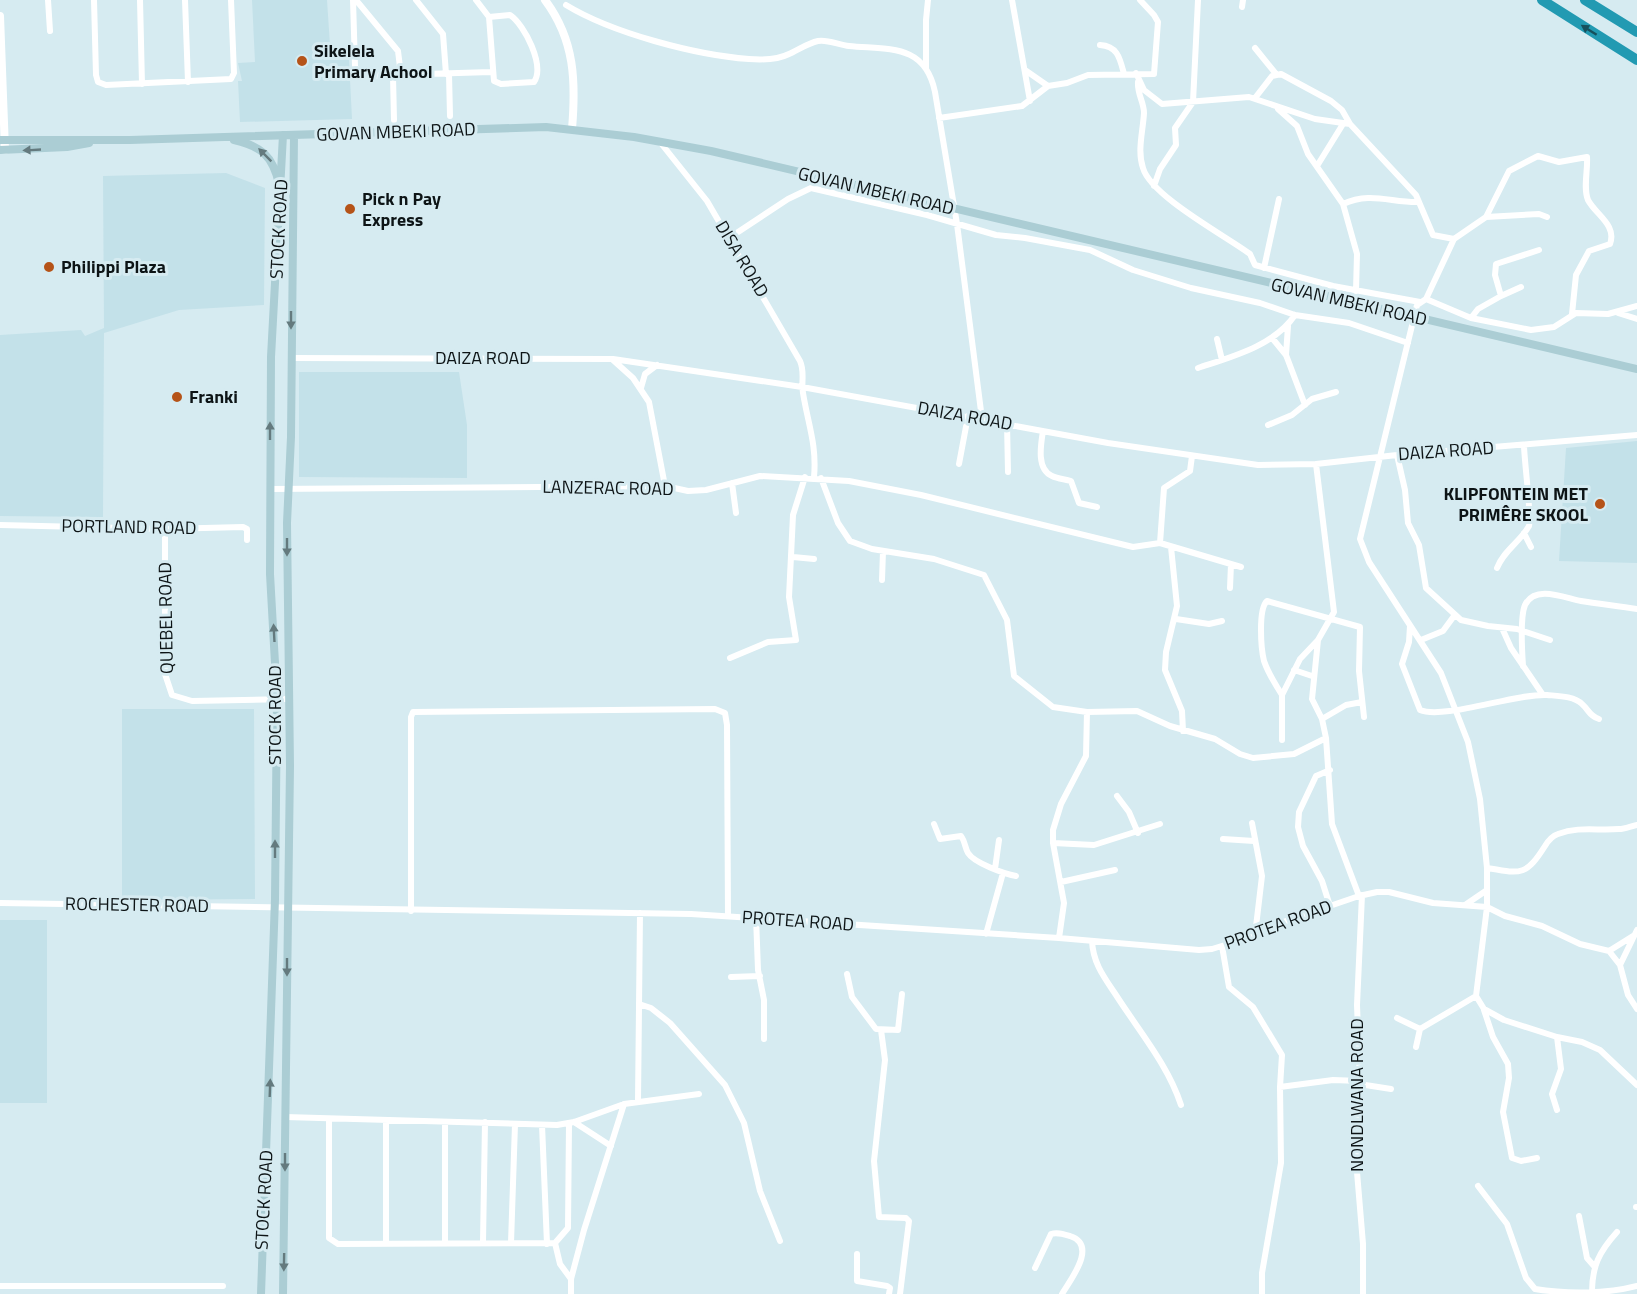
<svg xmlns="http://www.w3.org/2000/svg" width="1637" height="1294" viewBox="0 0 1637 1294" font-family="'Titillium Web',sans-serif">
	<rect width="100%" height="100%" fill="#d6ebf1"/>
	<!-- built -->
	<path fill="#c3e1e9" d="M252,0H327L331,60L349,59L352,119L240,122L238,81H242L238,63L255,62Z
		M226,173L265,188L264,305L179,310L104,333L103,517L0,516V335L81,330L85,336L104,328L103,176Z
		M299,372H459L467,425V478L299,477Z
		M1637,441V563L1559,561L1566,448Z
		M122,709H254L255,899L122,900Z
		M0,920H47V1103H0Z"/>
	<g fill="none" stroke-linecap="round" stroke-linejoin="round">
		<!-- minor -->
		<path stroke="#fff" stroke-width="6" d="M48,0L50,31
			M94,0L96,75L98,82L106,85L231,79L234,73L231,0
			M140,0L142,84
			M185,0L188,82
			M353,0L355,66L360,76L491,72
			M356,0L398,51L401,75
			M416,0L443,34L446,74
			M476,0L489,17L494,81L501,84L534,82C545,66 525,25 510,15L489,17
			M1012,0L1030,101
			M566,5C612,33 695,55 749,59C762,60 777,60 789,54C798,50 808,43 818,41C827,39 839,45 849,46C888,50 925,43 935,92L957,224L982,419
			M1242,7L1243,0
			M1100,45C1118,46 1120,59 1124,74
			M1255,48L1276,74
			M926,68V20L928,0
			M1025,70L1048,86
			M1136,73L1144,90L1162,104L1249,97L1315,119L1350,124L1416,195L1433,235L1454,239
			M449,74L450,116
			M393,76L394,120
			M1138,82C1137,94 1144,102 1144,113C1143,131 1137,151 1143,168C1151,196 1224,235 1250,254L1255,265L1333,286L1420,302
			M1255,98L1272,76L1281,74L1331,101L1342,110L1350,124
			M1278,109L1297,126L1308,154L1343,204L1357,254L1356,291
			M939,118L1022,106L1048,86L1067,83L1088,75L1154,74L1158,22L1154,15L1140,0
			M660,142L707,201L800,361C805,372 801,381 803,393C808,424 817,445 814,477
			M1317,166L1343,124
			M1154,186L1160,169L1176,145L1175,128L1193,102L1198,0
			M1343,204C1370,191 1392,203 1419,202
			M1486,217L1539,214L1547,217
			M729,238L788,199L811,188L927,215L996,235L1025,238L1090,250L1133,270L1191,288L1260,303L1295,315L1349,323L1408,343
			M1264,268L1279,199
			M1501,296L1521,287
			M1426,299L1471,318L1531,330L1554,327L1576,313L1608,314L1637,306
			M1618,313L1637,319
			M1572,314L1576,275L1589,251L1610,244C1617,225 1596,215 1588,200C1583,188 1588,170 1587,157L1559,162L1538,156L1509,171L1486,217L1454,239L1426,299L1417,305L1360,539L1369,562L1441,673L1468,742L1480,799L1487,868V907L1476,996L1484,1009L1504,1020L1557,1037L1582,1042L1600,1050L1637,1085
			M1471,318L1478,309L1501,296L1495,275L1496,264L1539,250
			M1272,338L1286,355L1305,405
			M1217,339L1222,360
			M1286,355L1288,326
			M292,358L613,359L802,387L1108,443L1258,465L1316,464L1397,455L1637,435
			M613,360L633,378L649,402L665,486
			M1198,368C1231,357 1274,346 1295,315
			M641,388L645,374L657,365
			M1007,423L1008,472
			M1268,425L1292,415L1312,399L1336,392
			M1043,431C1041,444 1036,469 1052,476C1058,479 1065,479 1071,481L1079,503L1097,507
			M1397,455L1405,490L1408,523L1419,545L1426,588L1461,620L1488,626L1517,629L1550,640
			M959,464L968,416
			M821,478L838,523L850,541L872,549L934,559L984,575L1007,620L1014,676L1053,707L1087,712L1137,711L1170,726L1215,739L1240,754L1253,758L1294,754L1326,738
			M732,483L736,513
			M270,489L665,486L688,491L706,490L760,476L849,481L921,495L1133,547L1160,543L1241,567
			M0,525L165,529L243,527L247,529V540
			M165,529V674L172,695L192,701L289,699
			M1524,533L1531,547
			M1160,543L1164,488L1190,471L1192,456
			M1171,547L1177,606L1166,652L1165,670L1182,711L1183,731
			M793,557L814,559
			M1497,568C1504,550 1520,542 1529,526C1532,519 1524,459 1524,445
			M882,580L883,551
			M1230,588L1231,564
			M1176,619L1209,624L1222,621
			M1410,626L1409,642L1402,664L1420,710C1443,720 1516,693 1547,695C1558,696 1574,696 1582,704C1589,710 1589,716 1599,719
			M1502,628L1511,648L1543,695
			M1318,640L1312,699L1322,719L1326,738L1332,824L1359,896
			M1421,640L1443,631L1454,616
			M730,658L768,642L796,640L789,597L793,515L805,477
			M1523,666C1522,651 1520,617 1525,605C1535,584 1565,598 1581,601C1599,604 1619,606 1637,609
			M1294,670L1312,676
			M1282,695C1275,684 1268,673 1264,661C1261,649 1258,609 1267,601L1360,627L1359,671L1364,717
			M1322,719L1346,705L1362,702
			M1282,740V695L1300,659L1318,640L1334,612L1316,464
			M1117,796L1129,812L1138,833
			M1252,823L1262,876L1255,935
			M934,824L940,839L961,836C965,841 965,848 968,853C974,863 1005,874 1016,876
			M1223,839L1254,841
			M1053,843L1094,845L1160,824
			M1487,868C1521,874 1526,876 1545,846C1548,841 1552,836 1558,834C1579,826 1598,831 1619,829C1625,829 1631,826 1637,825
			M995,869L999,840
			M1061,882L1115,870
			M1362,895L1357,1005L1360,1081L1356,1160L1363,1244V1294
			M0,903L691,914L1059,938L1199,950L1212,949L1270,931L1283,922L1359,896L1377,892H1389L1433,903L1487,907L1505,916L1542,926L1580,944L1609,951L1620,965L1628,995L1637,1009
			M1465,905L1487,890
			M1330,906L1322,881L1303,846L1298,827L1299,812L1316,776L1330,770
			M411,911V717L413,712L715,709L725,713L727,725L728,916
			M756,917L758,970L764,1000V1039
			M986,934L1003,873
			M1059,938L1064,903L1053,843V830L1061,804L1086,756L1087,712
			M1092,941C1093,963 1104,977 1116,995C1139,1031 1168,1065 1181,1105
			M1222,946L1229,987L1253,1007L1282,1055L1280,1087L1281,1163L1262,1273V1294
			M1609,951L1633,936
			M1620,965L1637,930
			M847,974L852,997L876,1029L898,1030L902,994
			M731,977L760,976
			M639,1004L651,1008L670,1023L725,1085L744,1123L760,1191L780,1241
			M1484,1010L1493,1037L1508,1064L1509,1078L1503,1112L1512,1158L1521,1161L1537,1158
			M1397,1018L1420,1029
			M1420,1029L1476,996
			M881,1030L885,1060L874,1161L879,1217L906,1218L909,1221L900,1294
			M1557,1037L1561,1069L1552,1094L1557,1110
			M1416,1047L1420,1029
			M1359,1084L1391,1089
			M1280,1087L1333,1080L1360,1081
			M638,1101L640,913
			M285,1117L557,1125L574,1122L624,1104L699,1094
			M329,1119V1238L338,1244L555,1243L568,1228L569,1124
			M386,1121V1242
			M574,1122L611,1146
			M542,1125L547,1244
			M1478,1186L1507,1224L1526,1278L1535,1289C1566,1294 1607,1294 1637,1286
			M1636,1207H1637
			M1579,1216L1587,1258L1594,1266
			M445,1242V1123
			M483,1242L485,1122
			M511,1243L515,1124
			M555,1243L560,1264L571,1279
			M857,1254V1281L887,1286L890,1288L889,1294
			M1035,1268L1051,1234C1057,1232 1063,1234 1070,1236C1098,1245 1071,1279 1062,1294
			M0,1286H223
			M1592,1293C1592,1266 1599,1252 1617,1232
			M571,1294V1279L584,1230L624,1104"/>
		<!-- tertiary -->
		<path stroke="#fff" stroke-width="8" d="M545,0C575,40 576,82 572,129
			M0,16L5,150"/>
		<!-- secondary -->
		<path stroke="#abcdd4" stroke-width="8" d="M0,140H130L546,127L634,137L711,151L1637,369
			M234,140C261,146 273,156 279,184
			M0,150L67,147L89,143
			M261,1294L275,899L277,699L270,574L271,357L283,135
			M283,1294L290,766L287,523L291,437L294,135"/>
		<!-- motorway -->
		<path stroke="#229ab2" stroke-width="10" d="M1542,0L1637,60
			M1585,0L1637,32"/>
	</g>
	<!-- one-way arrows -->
	<defs><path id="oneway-solid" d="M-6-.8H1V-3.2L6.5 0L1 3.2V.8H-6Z" transform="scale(1.5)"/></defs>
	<use fill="#16505c" href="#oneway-solid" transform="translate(1589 30) rotate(-148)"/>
	<g fill="#647a7e">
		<use href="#oneway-solid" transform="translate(32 150) rotate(177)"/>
		<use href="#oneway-solid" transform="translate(265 155) rotate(-135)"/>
		<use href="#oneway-solid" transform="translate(291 320) rotate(90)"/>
		<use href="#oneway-solid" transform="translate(270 431) rotate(-90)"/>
		<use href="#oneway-solid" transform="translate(287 547) rotate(90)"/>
		<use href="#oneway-solid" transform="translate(274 633) rotate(-93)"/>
		<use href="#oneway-solid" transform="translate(275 849) rotate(-90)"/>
		<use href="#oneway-solid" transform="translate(287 967) rotate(90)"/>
		<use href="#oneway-solid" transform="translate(270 1088) rotate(-88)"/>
		<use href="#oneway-solid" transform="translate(285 1162) rotate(90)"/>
		<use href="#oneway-solid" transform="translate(284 1262) rotate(91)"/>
	</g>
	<!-- markers -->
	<g fill="#b55318" stroke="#d6ebf1" stroke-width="2">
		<circle cx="302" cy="61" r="6"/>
		<circle cx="350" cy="209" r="6"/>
		<circle cx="49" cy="267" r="6"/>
		<circle cx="177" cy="397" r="6"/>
		<circle cx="1600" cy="504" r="6"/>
	</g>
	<g text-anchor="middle" stroke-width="6" stroke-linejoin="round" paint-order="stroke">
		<!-- poi labels -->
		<g font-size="18" font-weight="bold" fill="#0d1416" stroke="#d6ebf1" text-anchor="start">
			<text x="314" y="57">Sikelela<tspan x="314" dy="21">Primary Achool</tspan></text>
			<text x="362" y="205">Pick n Pay<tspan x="362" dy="21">Express</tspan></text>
			<text x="61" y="273">Philippi Plaza</text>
			<text x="189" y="403">Franki</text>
			<text x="1588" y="500" text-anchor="end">KLIPFONTEIN MET<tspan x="1588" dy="21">PRIMÊRE SKOOL</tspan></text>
		</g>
		<!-- street labels -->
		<g font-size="18" fill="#0d1416" stroke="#d6ebf1">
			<text transform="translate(396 132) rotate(-2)" y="6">GOVAN MBEKI ROAD</text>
			<text transform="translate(876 191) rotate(13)" y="6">GOVAN MBEKI ROAD</text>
			<text transform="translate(279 229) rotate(-87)" y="6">STOCK ROAD</text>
			<text transform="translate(742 259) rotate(59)" y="6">DISA ROAD</text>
			<text transform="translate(1349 302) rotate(13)" y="6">GOVAN MBEKI ROAD</text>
			<text x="483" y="364">DAIZA ROAD</text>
			<text transform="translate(965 416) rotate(10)" y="6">DAIZA ROAD</text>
			<text transform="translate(1446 451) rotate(-4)" y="6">DAIZA ROAD</text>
			<text transform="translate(608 488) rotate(1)" y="6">LANZERAC ROAD</text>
			<text transform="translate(129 527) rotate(1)" y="6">PORTLAND ROAD</text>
			<text transform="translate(166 618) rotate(-91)" y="6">QUEBEL ROAD</text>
			<text transform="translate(275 715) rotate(-90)" y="6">STOCK ROAD</text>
			<text transform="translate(137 905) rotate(1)" y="6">ROCHESTER ROAD</text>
			<text transform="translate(798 921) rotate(4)" y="6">PROTEA ROAD</text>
			<text transform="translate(1278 925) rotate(-20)" y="6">PROTEA ROAD</text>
			<text transform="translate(1357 1095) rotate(-90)" y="6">NONDLWANA ROAD</text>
			<text transform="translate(264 1200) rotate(-87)" y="6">STOCK ROAD</text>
		</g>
	</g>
</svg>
